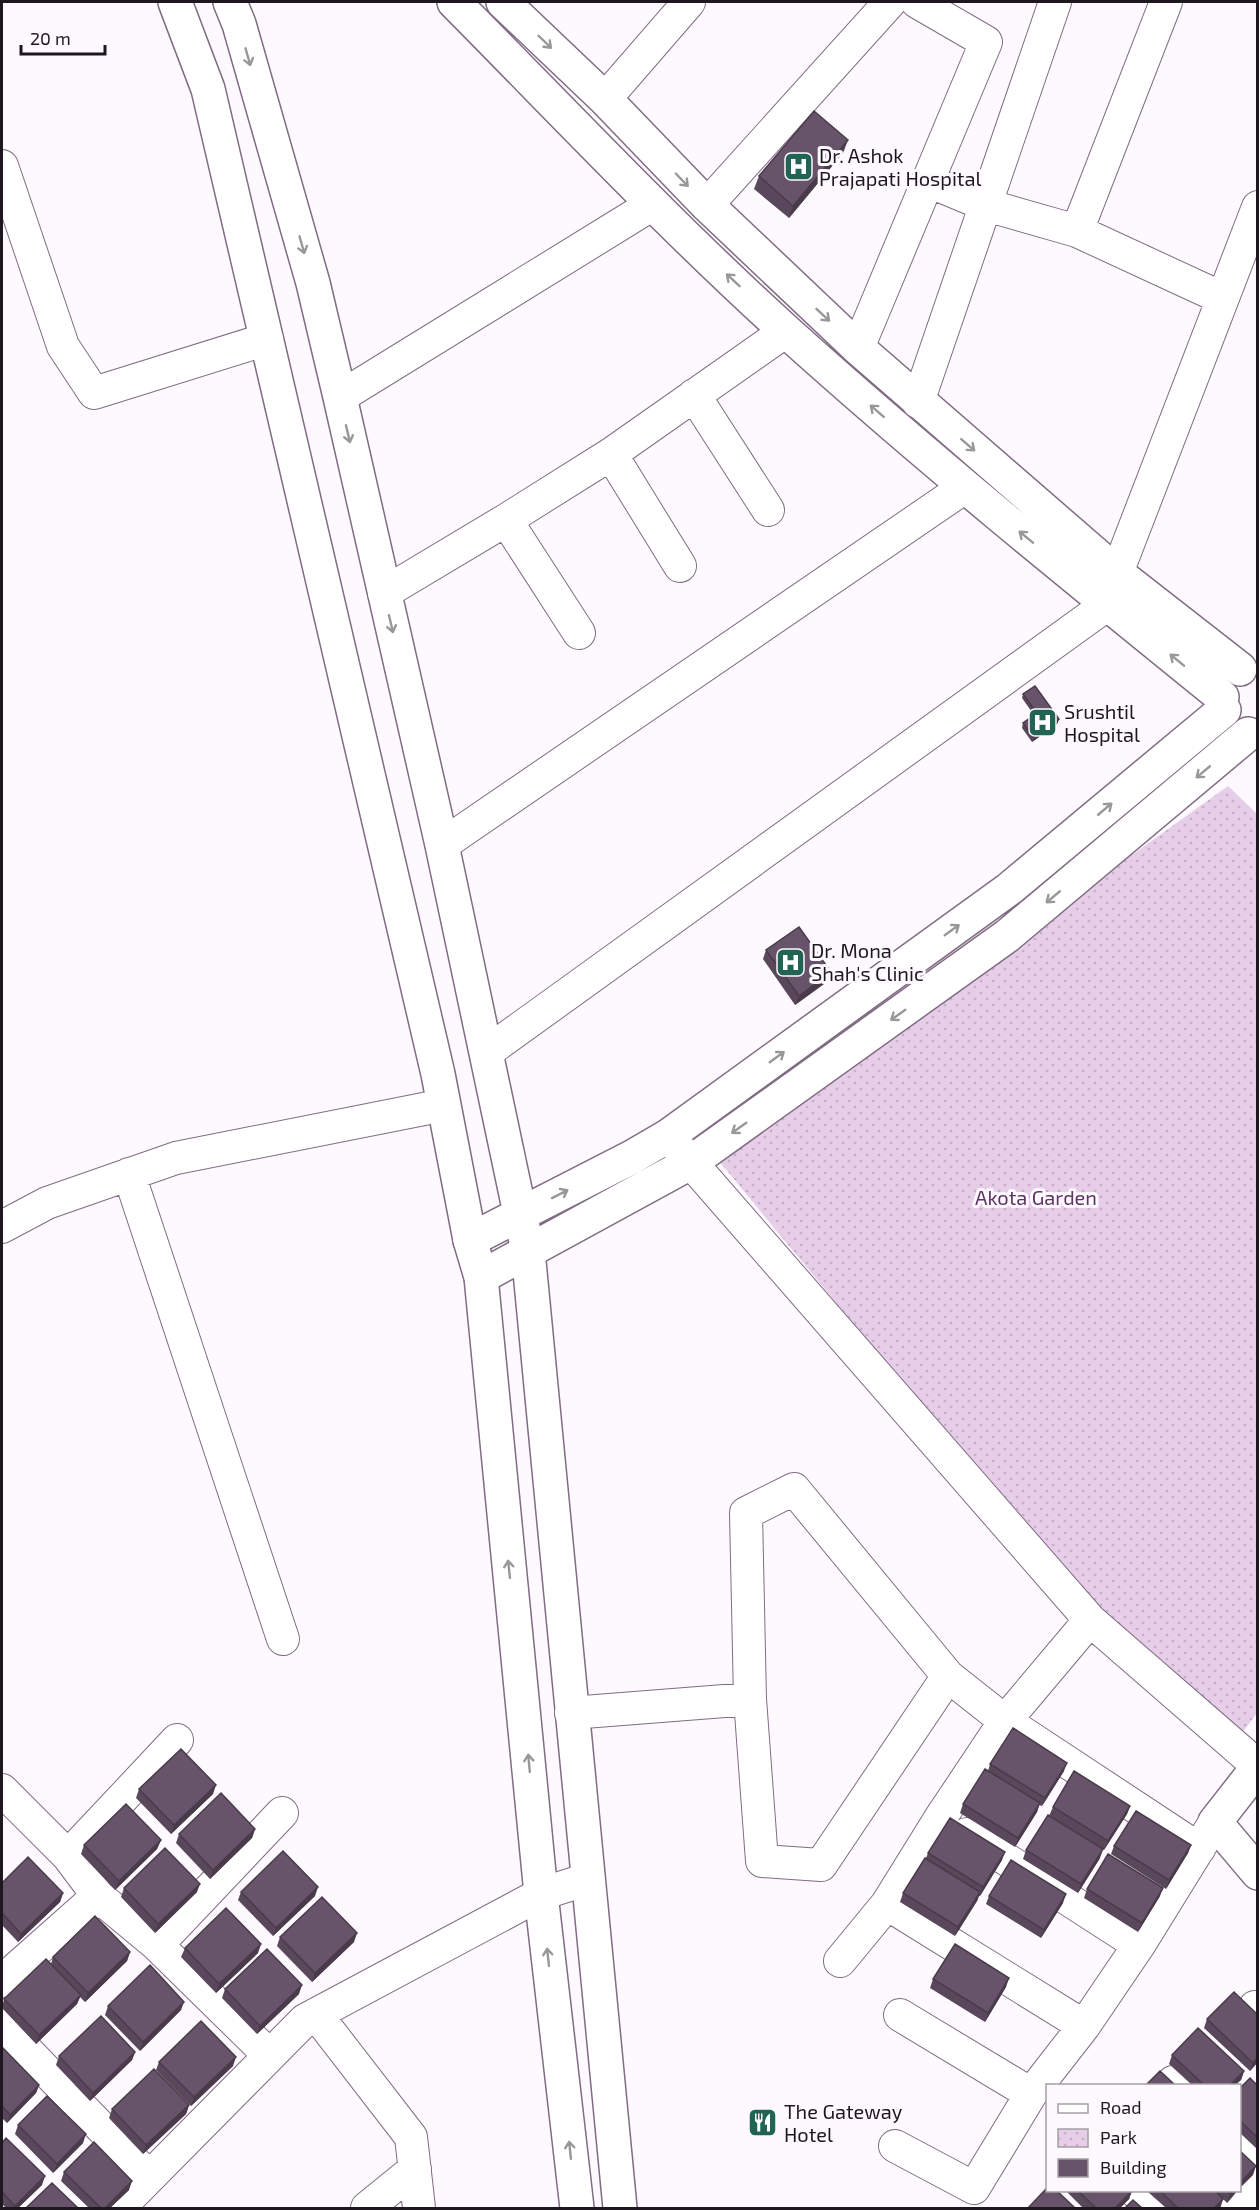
<svg xmlns="http://www.w3.org/2000/svg" width="1259" height="2210" viewBox="0 0 1259 2210" font-family="'Exo 2',sans-serif">
	<defs>
		<pattern id="park-dots" width="8" height="8" patternUnits="userSpaceOnUse" patternTransform="scale(1.5)"><rect width="8" height="8" fill="#e6cde8"/><path d="M2 2h.1M6 6h.1" fill="none" stroke="#c5afc7" stroke-width="1.8" stroke-linecap="round"/></pattern>
	</defs>
	<rect width="100%" height="100%" fill="#fdf9fe"/>
	<!-- park -->
	<path fill="url(#park-dots)" d="M1228,786L1257,814L1258,1712L1242,1733L1116,1630L965,1459L714,1155Z"/>
	<g fill="none" stroke-linecap="round" stroke-linejoin="round">
		<defs>
			<path id="street" d="M605,99L689,2
				M2,166L63,346L94,393L267,339
				M928,181L986,205L1077,231L1222,298
				M707,205L890,2
				M1077,231L1166,2
				M858,348L986,42L917,2
				M694,395L768,510
				M340,397L653,204
				M918,402L1055,2
				M611,454L680,566
				M506,520L579,633
				M1117,573L1258,207
				M384,593L506,520L611,454L786,331
				M442,845L965,487
				M487,1052L1108,604
				M668,1136L1090,1620L1258,1766
				M129,1174L283,1639
				M2,1227L47,1203L176,1158L444,1105
				M794,1489L948,1676L821,1865L762,1861L750,1699L746,1513Z
				M948,1676L1005,1721L1199,1849
				M571,1713L750,1699
				M2,1790L68,1856L98,1896L157,1945L269,2055
				M967,1834L1139,1945
				M68,1856L177,1740
				M887,1904L1084,2026
				M157,1945L282,1813
				M840,1961L887,1904L941,1817L1005,1721L1090,1620
				M2,1981L98,1896
				M1255,2007L1258,2009
				M316,2014L411,2137L419,2208
				M900,2015L1031,2094
				M2,2025L149,2177
				M1173,2082L1177,2086
				M1240,2143L1258,2160
				M895,2146L974,2188L1031,2094L1084,2026L1139,1945L1215,1822
				M1134,2190L1154,2208
				M119,2208L305,2020L541,1894L588,1879
				M367,2208L415,2169
				M1237,2208L1258,2188"/>
			<path id="secondary" d="M454,2C564,113 671,227 787,332C928,459 1075,578 1222,697
				M503,2L605,99L707,205L858,348L1117,573L1240,669
				M470,1240L632,1157L668,1136L1009,889L1224,710
				M481,1277L690,1163L1007,936L1248,734
				M1258,1767L1215,1822L1258,1873"/>
			<path id="primary" d="M175,2L208,89L438,1074L470,1240L481,1277L541,1894L577,2208
				M230,2L239,24L313,283L340,397L442,845L528,1251L620,2208"/>
		</defs>
		<!-- street casing -->
		<use href="#street" stroke="#806c83" stroke-width="34"/>
		<!-- secondary casing -->
		<use href="#secondary" stroke="#806c83" stroke-width="36"/>
		<!-- primary casing -->
		<use href="#primary" stroke="#806c83" stroke-width="36"/>
		<!-- street -->
		<use href="#street" stroke="#fff" stroke-width="32"/>
		<!-- secondary -->
		<use href="#secondary" stroke="#fff" stroke-width="33"/>
		<!-- primary -->
		<use href="#primary" stroke="#fff" stroke-width="33"/>
	</g>
	<!-- wall -->
	<path fill="#59485b" d="M843,153L789,218L754,189L759,176Z
		M1023,694L1059,719L1057,724L1032,742L1022,728L1023,723L1034,715L1022,698Z
		M766,950L831,972L828,981L795,1005L763,959Z
		M990,1764L1064,1771L1042,1806L1039,1805L1037,1812L1015,1847L960,1813L963,1804L988,1771Z
		M139,1789L213,1794L171,1834L136,1798Z
		M1130,1806L1127,1814L1104,1850L1049,1816L1053,1807Z
		M255,1829L252,1838L210,1879L176,1843L179,1834Z
		M161,1840L157,1849L115,1890L81,1854L84,1845Z
		M1191,1845L1188,1853L1166,1889L1111,1854L1114,1846Z
		M1026,1850L1100,1858L1078,1893L1023,1859Z
		M928,1853L1002,1860L980,1896H979L977,1901L955,1936L900,1902L903,1893L926,1858Z
		M2,1883L63,1893L60,1902L18,1942L2,1925Z
		M124,1888L197,1892L155,1933L121,1897Z
		M1087,1889L1160,1896L1138,1932L1084,1898Z
		M241,1892L315,1896L273,1936L238,1900Z
		M989,1896L1063,1903L1041,1938L986,1904Z
		M280,1937L354,1942L312,1982L277,1946Z
		M185,1948L258,1953L216,1993L181,1957Z
		M130,1952L127,1961L85,2002L80,1997L77,2004L36,2044L2,2008L4,1999L51,1964L53,1957Z
		M933,1979L1006,1987L985,2022L930,1988Z
		M225,1989L299,1994L257,2034L222,1998Z
		M108,2006L181,2010L140,2051L105,2015Z
		M1207,2019L1257,2063L1250,2071L1204,2028Z
		M2,2047L39,2085L36,2093L7,2123L2,2118Z
		M135,2052L132,2060L90,2101L56,2065L59,2056Z
		M1172,2055L1244,2071L1241,2080L1235,2085H1192L1169,2064Z
		M159,2062L233,2066L191,2106L156,2070Z
		M1257,2085V2149L1239,2132V2089Z
		M189,2105L186,2114L143,2154L109,2118L112,2109Z
		M18,2125L83,2143L53,2173L15,2134Z
		M2,2143L42,2185L18,2208H6L2,2204Z
		M64,2172L129,2190L110,2208H89L61,2181Z
		M1065,2190H1132L1129,2199L1120,2208H1083Z
		M1149,2190H1238L1227,2203L1223,2199L1219,2208H1166L1148,2192Z"/>
	<!-- shaded-wall -->
	<path fill="#493b4a" d="M848,140L843,153L789,218L793,206Z
		M1059,719L1057,724L1032,742L1034,738Z
		M831,972L828,981L795,1005L799,996Z
		M1067,1763L1064,1771L1042,1806L1045,1798Z
		M216,1785L213,1794L171,1834L174,1825Z
		M1040,1803L1037,1812L1015,1847L1018,1838Z
		M1130,1806L1127,1814L1104,1850L1108,1841Z
		M255,1829L252,1838L210,1879L213,1870Z
		M161,1840L157,1849L115,1890L119,1881Z
		M1191,1845L1188,1853L1166,1889L1169,1880Z
		M1103,1849L1100,1858L1078,1893L1081,1884Z
		M1005,1852L1002,1860L980,1896L983,1887Z
		M200,1884L197,1892L155,1933L158,1924Z
		M318,1887L315,1896L273,1936L276,1928Z
		M1163,1888L1160,1896L1138,1932L1142,1923Z
		M980,1892L977,1901L955,1936L958,1927Z
		M63,1893L60,1902L18,1942L21,1934Z
		M1066,1894L1063,1903L1041,1938L1044,1930Z
		M357,1933L354,1942L312,1982L315,1973Z
		M261,1944L258,1953L216,1993L219,1984Z
		M130,1952L127,1961L85,2002L88,1993Z
		M1009,1978L1006,1987L985,2022L988,2013Z
		M302,1985L299,1994L257,2034L260,2026Z
		M81,1995L77,2004L36,2044L39,2035Z
		M184,2002L181,2010L140,2051L143,2042Z
		M135,2052L132,2060L90,2101L93,2093Z
		M236,2057L233,2066L191,2106L194,2097Z
		M1257,2058V2063L1250,2071L1253,2063Z
		M1244,2071L1241,2080L1235,2085H1230Z
		M39,2085L36,2093L7,2123L10,2115Z
		M189,2105L186,2114L143,2154L146,2145Z
		M86,2134L83,2143L53,2173L57,2164Z
		M1256,2166L1253,2175L1239,2189V2184Z
		M45,2176L42,2185L18,2208H14L15,2206Z
		M132,2181L129,2190L110,2208H105Z
		M1233,2190H1238L1227,2203L1230,2194Z
		M1132,2191L1129,2199L1120,2208H1115Z
		M1223,2199L1220,2208H1214Z"/>
	<!-- building -->
	<path fill="#68546a" stroke="#493b4a" stroke-width="1.5" d="M814,111L848,140L793,206L759,176Z
		M1035,686L1059,719L1034,738L1023,723L1037,713L1023,694Z
		M799,927L831,972L799,996L766,950Z
		M1013,1728L1067,1763L1045,1798L990,1764Z
		M181,1749L216,1785L174,1825L139,1789Z
		M985,1769L1040,1803L1018,1838L963,1804Z
		M1074,1771L1130,1806L1108,1841L1053,1807Z
		M221,1793L255,1829L213,1870L179,1834Z
		M126,1804L161,1840L119,1881L84,1845Z
		M1136,1811L1191,1845L1169,1880L1114,1846Z
		M1048,1815L1103,1849L1081,1884L1026,1850Z
		M950,1818L1005,1852L983,1887L928,1853Z
		M165,1848L200,1884L158,1924L124,1888Z
		M283,1851L318,1887L276,1928L241,1892Z
		M1108,1854L1163,1888L1142,1923L1087,1889Z
		M28,1857L63,1893L21,1934L2,1913V1883Z
		M925,1858L980,1892L958,1927L903,1893Z
		M1011,1860L1066,1894L1044,1930L989,1896Z
		M322,1897L357,1933L315,1973L280,1937Z
		M226,1908L261,1944L219,1984L185,1948Z
		M95,1916L130,1952L88,1993L53,1957Z
		M955,1944L1009,1978L988,2013L933,1979Z
		M267,1949L302,1985L260,2026L225,1989Z
		M46,1959L81,1995L39,2035L4,1999Z
		M150,1965L184,2002L143,2042L108,2006Z
		M1234,1992L1257,2014V2058L1253,2063L1207,2019Z
		M101,2016L135,2052L93,2093L59,2056Z
		M201,2021L236,2057L194,2097L159,2062Z
		M1198,2028L1244,2071L1230,2085H1204L1172,2055Z
		M2,2047L39,2085L10,2115L2,2106Z
		M154,2069L189,2105L146,2145L112,2109Z
		M1160,2071L1175,2085H1146Z
		M1250,2078L1257,2085V2137L1239,2120V2089Z
		M47,2096L86,2134L57,2164L18,2125Z
		M6,2138L45,2176L15,2206L2,2192V2143Z
		M94,2142L132,2181L105,2208H101L64,2172Z
		M1239,2150L1256,2166L1239,2184Z
		M52,2183L78,2208H26Z
		M1047,2188V2190H1056L1075,2208H1028Z
		M1077,2190H1132V2191L1115,2208H1096Z
		M1159,2190H1215L1223,2199L1214,2208H1178Z
		M1226,2190H1233L1230,2194Z
		M1133,2200L1142,2208H1125Z"/>
	<!-- one-way arrows -->
	<defs><path id="oneway-shaft" d="M-6 0H5M1.5-3L5.5 0L1.5 3" fill="none" stroke-width="1.6" stroke-linecap="round" stroke-linejoin="round" transform="scale(1.5)"/></defs>
	<g stroke="#9a979b">
		<use href="#oneway-shaft" transform="translate(545 42) rotate(44)"/>
		<use href="#oneway-shaft" transform="translate(248 57) rotate(74)"/>
		<use href="#oneway-shaft" transform="translate(682 180) rotate(46)"/>
		<use href="#oneway-shaft" transform="translate(302 245) rotate(74)"/>
		<use href="#oneway-shaft" transform="translate(733 280) rotate(-137)"/>
		<use href="#oneway-shaft" transform="translate(823 315) rotate(43)"/>
		<use href="#oneway-shaft" transform="translate(877 411) rotate(-139)"/>
		<use href="#oneway-shaft" transform="translate(348 434) rotate(77)"/>
		<use href="#oneway-shaft" transform="translate(968 445) rotate(41)"/>
		<use href="#oneway-shaft" transform="translate(1026 537) rotate(-141)"/>
		<use href="#oneway-shaft" transform="translate(391 624) rotate(77)"/>
		<use href="#oneway-shaft" transform="translate(1177 660) rotate(-141)"/>
		<use href="#oneway-shaft" transform="translate(1203 772) rotate(140)"/>
		<use href="#oneway-shaft" transform="translate(1105 809) rotate(-40)"/>
		<use href="#oneway-shaft" transform="translate(1053 897) rotate(140)"/>
		<use href="#oneway-shaft" transform="translate(952 930) rotate(-36)"/>
		<use href="#oneway-shaft" transform="translate(898 1015) rotate(145)"/>
		<use href="#oneway-shaft" transform="translate(777 1057) rotate(-36)"/>
		<use href="#oneway-shaft" transform="translate(739 1128) rotate(145)"/>
		<use href="#oneway-shaft" transform="translate(560 1194) rotate(-27)"/>
		<use href="#oneway-shaft" transform="translate(509 1569) rotate(-96)"/>
		<use href="#oneway-shaft" transform="translate(529 1763) rotate(-95)"/>
		<use href="#oneway-shaft" transform="translate(548 1957) rotate(-96)"/>
		<use href="#oneway-shaft" transform="translate(570 2150) rotate(-96)"/>
	</g>
	<!-- icons -->
	<defs>
		<symbol id="hospital-square" viewBox="-11 -11 22 22"><rect x="-9" y="-9" width="18" height="18" rx="4" fill="#226453" stroke="#fdf9fe"/><path d="M-5-5h3v3.5h4V-5h3V5h-3V1.5h-4V5h-3Z" fill="#fff"/></symbol>
		<symbol id="restaurant-square" viewBox="-11 -11 22 22"><rect x="-9" y="-9" width="18" height="18" rx="4" fill="#226453" stroke="#fdf9fe"/><path d="M-5-6h1v4h1v-4h1v4h1v-4h1v5L-1.5 .5V6h-2V.5L-5-1ZM5-6V6H3V1.5H1.5Q1.5-4 5-6Z" fill="#fff"/></symbol>
	</defs>
	<g fill-rule="evenodd">
		<use href="#hospital-square" x="782" y="150" width="33" height="33"/>
		<use href="#hospital-square" x="1026" y="706" width="33" height="33"/>
		<use href="#hospital-square" x="774" y="946" width="33" height="33"/>
		<use href="#restaurant-square" x="746" y="2106" width="33" height="33"/>
	</g>
	<g text-anchor="middle" stroke-width="6" stroke-linejoin="round" paint-order="stroke">
		<!-- poi labels -->
		<g font-size="20" fill="#1f1720" stroke="#fdf9fe" text-anchor="start">
			<text x="819" y="163">Dr. Ashok<tspan x="819" dy="23">Prajapati Hospital</tspan></text>
			<text x="1064" y="719">Srushtil<tspan x="1064" dy="23">Hospital</tspan></text>
			<text x="811" y="958">Dr. Mona<tspan x="811" dy="23">Shah's Clinic</tspan></text>
			<text x="784" y="2119">The Gateway<tspan x="784" dy="23">Hotel</tspan></text>
		</g>
		<!-- park labels -->
		<g font-size="20" fill="#5e3463" stroke="#fdf9fe">
			<text x="1036" y="1205">Akota Garden</text>
		</g>
	</g>
	<!-- border -->
	<rect width="1259" height="2210" fill="none" stroke="#1f1720" stroke-width="6"/>
	<!-- legend -->
	<rect x="1046" y="2084" width="195" height="108" fill="#fdf9fe" stroke="#a49fa5" stroke-width="1.5"/>
	<rect x="1058" y="2104" width="30" height="9" fill="#ffffff" stroke="#a49fa5" stroke-width="1.5"/>
	<text x="1100" y="2114" font-size="18" fill="#1f1720">Road</text>
	<rect x="1058" y="2129" width="30" height="18" fill="url(#park-dots)" stroke="#a49fa5" stroke-width="1.5"/>
	<text x="1100" y="2144" font-size="18" fill="#1f1720">Park</text>
	<rect x="1058" y="2159" width="30" height="18" fill="#68546a" stroke="#a49fa5" stroke-width="1.5"/>
	<text x="1100" y="2174" font-size="18" fill="#1f1720">Building</text>
	<!-- scale -->
	<path d="M21 45v9h84v-9" fill="none" stroke="#1f1720" stroke-width="3"/>
	<text x="30" y="45" font-size="18" fill="#1f1720" stroke="#fdf9fe" stroke-width="4.5" paint-order="stroke">20 m</text>
</svg>
